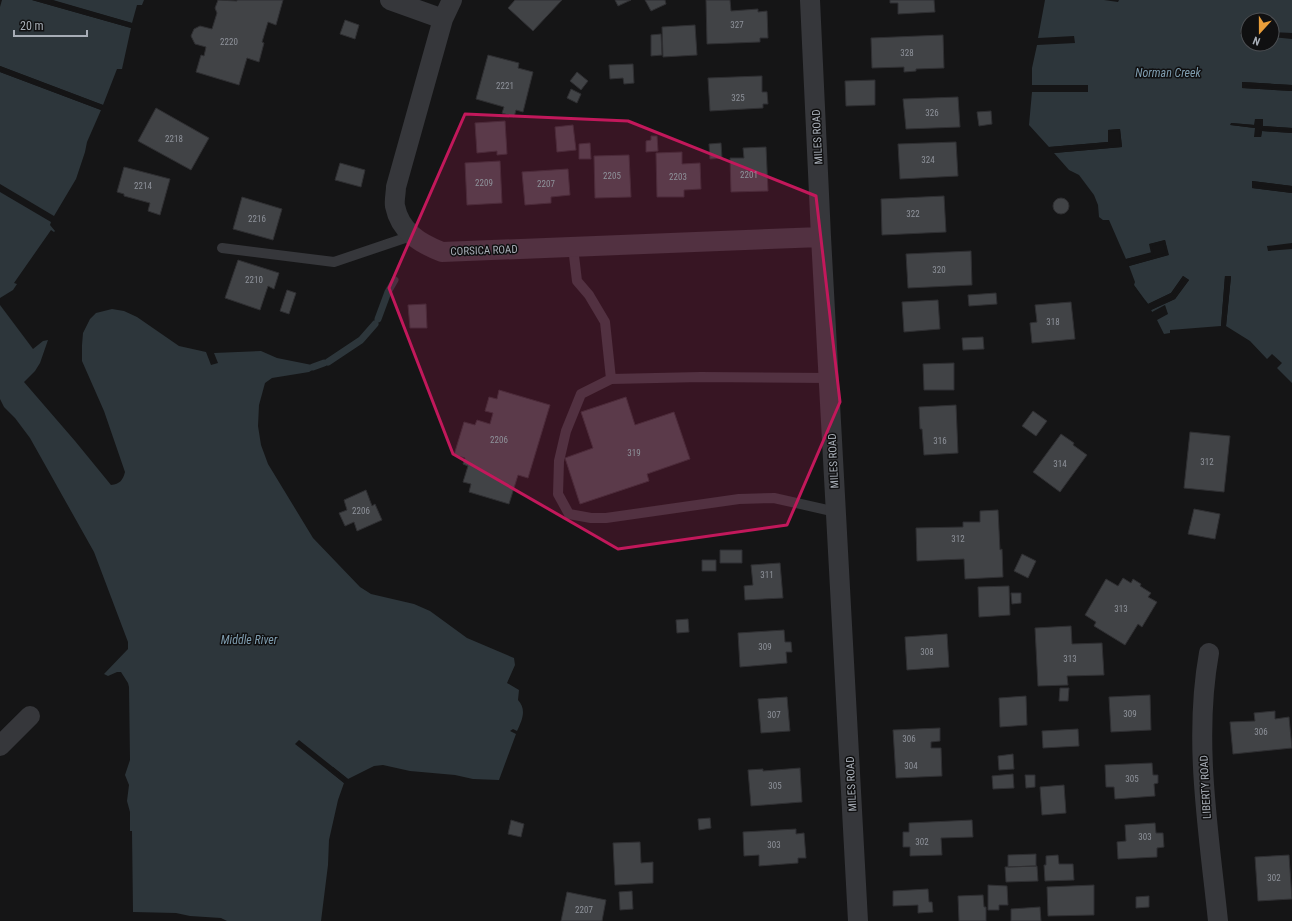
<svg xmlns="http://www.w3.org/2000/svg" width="1292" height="921" viewBox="0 0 1292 921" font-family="'Roboto Condensed',sans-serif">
	<rect width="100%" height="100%" fill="#151516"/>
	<!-- water -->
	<path fill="#2d363b" d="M2,0H32L131,28L122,69H117L103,105L0,66V7Z
		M53,0H144L142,5H137L132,23Z
		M1045,0H1104L1118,2L1119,0H1292V33L1272,32V20H1248V30H1241L1240,34L1248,36V44H1272V37L1292,39V85L1242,82V88L1292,91V128L1262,126L1263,119H1256L1255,125L1231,123V125L1255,128V137H1261L1262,131L1292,133V186L1252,181V188L1292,193V243L1267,246L1268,251L1292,249V383L1277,368L1282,363L1272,354L1267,359L1250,341L1226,326L1231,277L1225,276L1221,326L1170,330V333L1164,334L1157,320L1168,314L1165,305L1152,312L1151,310L1175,299L1189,280L1183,276L1171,293L1148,304L1134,285L1135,282L1129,266L1168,255L1165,240L1150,244L1152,252L1126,259L1109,220H1103L1099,217L1098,205L1094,195L1079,175L1069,170L1054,153L1122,147L1120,129L1108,130V142L1049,147L1029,125L1032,92L1088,91V85H1032V68L1037,45L1075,43L1074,36L1038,38Z
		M0,72L101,110L87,142L85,152L76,179L54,216L0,184Z
		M0,192L51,222L50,225L55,231L54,232L51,230L14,283L17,284L13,290L0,298Z
		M0,305L33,349L43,341L48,340L40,363L35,371L24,382L75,441L111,485C120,484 123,480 125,472L104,411L82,361V345L83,333L90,319L96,313L112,309L124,311L137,317L179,346L206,352L211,365L218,363L214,353L261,351L277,358L312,365L314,369L309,372L272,378L265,383L259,405L258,426L261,445L268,464L313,538L360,587L371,594L414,604L430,611L467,638L514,658L515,665L507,683L519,690L518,700C527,710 522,720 517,731L513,729L510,731L516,734L499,780L473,779L455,775L410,771L383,765L374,766L348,779L333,767L328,770L344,783L338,800L329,840L328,865L321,921H227L221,918L190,916L176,913L133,912L132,831H130V812L127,801L129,785L125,775L130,760L129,687L128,683L121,672H117L108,676L104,674L128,649V642L94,552L30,438L15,418L4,407L0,399Z"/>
	<!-- pier -->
	<path fill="#151516" d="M32,0H39L132,27L131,28Z
		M51,0L132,23V25L52,2Z
		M0,66L103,105L102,107L0,68Z
		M0,70L101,109V110L0,72Z
		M1242,82L1292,85V87L1244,85V86L1292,89V91L1242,88Z
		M1032,85H1088V92H1032V90H1086V87H1032Z
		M1255,119H1263V126L1292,128V130L1262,128L1260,126L1261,121H1257V135H1259L1260,130L1262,129L1292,131V133L1262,131L1261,137H1254L1255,128L1230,125L1231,123L1254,125Z
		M1120,129L1122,147L1054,153L1052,151L1120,145L1119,131L1110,132V142L1109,144L1050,149L1049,147L1108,142V130Z
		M1252,181L1292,186V188L1254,184V186L1292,191V193L1252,188Z
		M1165,240L1169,255L1129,266L1128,264L1166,253L1163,243L1152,246L1154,252L1153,254L1127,261L1126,259L1151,253L1149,244Z
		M1183,276L1189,280L1175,299L1151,310L1152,314L1150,313V309L1173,297L1186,280L1184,279L1172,295L1148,306L1132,285L1133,284L1146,303L1145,300L1148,304L1171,293Z
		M1225,276H1231L1226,326H1224L1229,278H1227L1223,326H1221Z
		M299,740L348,779L346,780L332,769L331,770L346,781L344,783L295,744Z"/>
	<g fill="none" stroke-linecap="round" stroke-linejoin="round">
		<!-- stream -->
		<path stroke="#2d363b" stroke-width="7" d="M378,319L388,292L395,280
			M328,362L361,340L375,324
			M313,367L324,363"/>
	</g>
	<!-- building -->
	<path fill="#414346" stroke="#2f2f32" d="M218,0L237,1V0H283L276,25L268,22L262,42L264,43L259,62L247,58L239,85L196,72L201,55L204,56L206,47L195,44L191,36L194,29L200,26L212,29L217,13L215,8Z
		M515,0H562L533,31L508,8Z
		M615,0H631L618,6Z
		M645,0H665L666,4L651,11Z
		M706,0H730L731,11L758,9V12L767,11L768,38H760V42L707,44Z
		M890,0H934L935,12L898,14V3H890Z
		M345,20L359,25L355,39L340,34Z
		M695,25L697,55L663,57L662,27Z
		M661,34L662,55L651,56V35Z
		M943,35L944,68L916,69V71L904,72V67L872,68L871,38Z
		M488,55L519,63L518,68L533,72L523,112L516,110L514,117L502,113L504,107L476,99Z
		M633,64L634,83L624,84L623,78L610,79L609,65Z
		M577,72L588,81L581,90L570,81Z
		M760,76H762V92H767L768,104H763V108L710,111L708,78Z
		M875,80V105L846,106L845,81Z
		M571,89L581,94L577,103L567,98Z
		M958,97L960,127L906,129L903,99Z
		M156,108L209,138L191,170L138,141Z
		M991,111L992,124L979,126L977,112Z
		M505,121L507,154L497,155V151L477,153L475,123Z
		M573,125L576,150L557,152L555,127Z
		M651,136H657L658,151L646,152V141L651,140Z
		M956,142L958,176L900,179L898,144Z
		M590,143L591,159H579V144Z
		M721,143L722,158L710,159L709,144Z
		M766,147L768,191L731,192L730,158H744L743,148Z
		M682,152V164L700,163L701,189L684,190V197H657L656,153Z
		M629,155L631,197L595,198L594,156Z
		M500,161L502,203L467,205L465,163Z
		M340,163L365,170L361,187L335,180Z
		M124,167L170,179L160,215L148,211L150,203L124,196V194L117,192Z
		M568,169L570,195L551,197V203L525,205L522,172Z
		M944,196L946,232L882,235L881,199Z
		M242,197L282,209L273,240L233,229Z
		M1053 206a8 8 0 1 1 16 0a8 8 0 1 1-16 0Z
		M971,251L972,285L908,288L906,254Z
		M238,260L279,273L274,289L268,286L260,310L225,298Z
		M287,290L296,293L289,314L280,311Z
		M996,293L997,304L969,306L968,295Z
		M938,300L940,329L904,332L902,302Z
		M1071,302L1075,339L1032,343L1030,323L1037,322L1035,305Z
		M426,304L427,328H410L408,305Z
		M983,337L984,349L963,350L962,338Z
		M954,363V390H924L923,364Z
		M499,390L550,405L528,478L518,475L509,504L469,492L471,484L463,482L468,466L463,464L465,458L454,455L464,422L475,425L477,420L490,424L493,413L485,411L489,397L497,399Z
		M626,397L635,425L674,412L690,459L647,474L649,481L580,504L565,458L593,448L581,412Z
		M956,405L958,453L924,455L922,429H920L919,407Z
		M1033,411L1047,421L1036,436L1022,426Z
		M1190,432L1230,436L1224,492L1184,488Z
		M1061,434L1074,443L1073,445L1087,455L1060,492L1033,472Z
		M366,490L372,506L375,504L382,520L357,531L354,522L345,526L339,513L347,510L344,500Z
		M1194,509L1220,514L1215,539L1188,534Z
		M998,510L1000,550L1002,549L1003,577L965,579L964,559L917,561L916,528L963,527V522H980V511Z
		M720,550H742V563H720Z
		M1022,554L1036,561L1028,578L1014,571Z
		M702,560H716V571H702Z
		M780,563L783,598L745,600L744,586L753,585L751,565Z
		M1123,578L1131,583L1133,579L1141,584L1140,586L1151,593L1148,597L1157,602L1142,627L1138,624L1125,645L1094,626L1096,622L1085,615L1106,579L1118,586Z
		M1009,586L1010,615L979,617L978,587Z
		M1011,593H1021V603L1012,604Z
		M688,619L689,632L677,633L676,620Z
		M1071,626L1072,644L1102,643L1104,675L1067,676L1068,685L1038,686L1035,628Z
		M784,630L785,642H791L792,652H786L787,663L740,667L738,633Z
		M947,634L949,667L907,670L905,637Z
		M1060,688H1069L1068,701H1059Z
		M1150,695L1151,730L1111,732L1109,697Z
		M1026,696L1027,725L1000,727L999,698Z
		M787,697L790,731L761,733L758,699Z
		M1275,711V719L1289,717L1292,748L1233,754L1230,722L1255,721L1254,713Z
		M940,728V741L931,742V748H941L942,776L896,778L893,730Z
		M1078,729L1079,746L1043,748L1042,731Z
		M1013,754L1014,769L999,770L998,756Z
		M1152,763L1153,775H1158V783L1154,784L1155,796L1115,799L1114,787H1106L1105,765Z
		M800,768L802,802L751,806L748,770L763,769V771Z
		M1013,774L1014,788L993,789L992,776Z
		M1025,775H1035V787L1026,788Z
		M1064,785L1066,813L1042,815L1040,787Z
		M710,818L711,828L699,830L698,819Z
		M511,820L524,824L521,837L508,834Z
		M972,820L973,837L941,838L942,855L910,856V847H903V832H909V823Z
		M1155,823L1156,833H1163L1164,847L1157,848V857L1118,859L1117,842L1126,841L1125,825Z
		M796,829V834L804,833L806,858H798V863L759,866V855L744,856L743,832Z
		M640,842L641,863L653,862V883L615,885L613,843Z
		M1036,854V866L1008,867V855Z
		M1058,855L1059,864H1073L1074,880L1045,881L1044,865H1046V856Z
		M1289,855L1292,899L1258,901L1255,857Z
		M1037,866L1038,881L1006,882L1005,867Z
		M988,885L1007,886L1008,905H999V910H988Z
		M1094,885V915L1048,916L1047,887Z
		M928,889L929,902H932L933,912L918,913V905L893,906V891Z
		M632,891L633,909L620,910L619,892Z
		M567,892L606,900L602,921H561Z
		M983,895L984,907H986V921H959L958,896Z
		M1149,896V907L1136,908V897Z
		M1040,907L1041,921H1011V909Z"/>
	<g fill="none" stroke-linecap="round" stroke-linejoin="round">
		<!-- lane -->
		<path stroke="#36373b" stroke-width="10" d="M573,247L577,281L589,295L605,322L611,379
			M222,248L334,262L411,236
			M829,378L701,377L611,379L581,394L566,431L559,461L558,494L569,514L591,518H606L739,499L774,498L836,512"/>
		<!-- street -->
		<path stroke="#36373b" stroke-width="20" d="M390,0L443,19
			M452,0L443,19L396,187C396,193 394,200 395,206C400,231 419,243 442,252L821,237
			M810,0L821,237L858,921
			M1209,653C1193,741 1209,833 1218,921
			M0,746L30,716"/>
	</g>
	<!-- marked area -->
	<path fill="#c2185b" fill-opacity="0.2" stroke="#c2185b" stroke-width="3" stroke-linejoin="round" d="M465,114L628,121L816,196L840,402L787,525L618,549L453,454L389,288Z"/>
	<g text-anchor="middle" stroke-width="3" stroke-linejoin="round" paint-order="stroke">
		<!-- number labels -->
		<g font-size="9" fill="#8e929a">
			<text x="737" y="28">327</text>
			<text x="229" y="45">2220</text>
			<text x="907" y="56">328</text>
			<text x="505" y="89">2221</text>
			<text x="738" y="101">325</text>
			<text x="932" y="116">326</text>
			<text x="174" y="142">2218</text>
			<text x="928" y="163">324</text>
			<text x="749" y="178">2201</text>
			<text x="612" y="179">2205</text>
			<text x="678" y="180">2203</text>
			<text x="484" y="186">2209</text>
			<text x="546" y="187">2207</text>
			<text x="143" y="189">2214</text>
			<text x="913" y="217">322</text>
			<text x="257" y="222">2216</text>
			<text x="939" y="273">320</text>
			<text x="254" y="283">2210</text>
			<text x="1053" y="325">318</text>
			<text x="499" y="443">2206</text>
			<text x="940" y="444">316</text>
			<text x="634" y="456">319</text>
			<text x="1207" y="465">312</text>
			<text x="1060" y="467">314</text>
			<text x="361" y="514">2206</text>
			<text x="958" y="542">312</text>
			<text x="767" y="578">311</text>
			<text x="1121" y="612">313</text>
			<text x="765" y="650">309</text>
			<text x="927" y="655">308</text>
			<text x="1070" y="662">313</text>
			<text x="1130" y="717">309</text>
			<text x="774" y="718">307</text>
			<text x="1261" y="735">306</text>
			<text x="909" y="742">306</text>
			<text x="911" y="769">304</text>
			<text x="1132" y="782">305</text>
			<text x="775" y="789">305</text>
			<text x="1145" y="840">303</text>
			<text x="922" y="845">302</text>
			<text x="774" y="848">303</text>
			<text x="1274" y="881">302</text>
			<text x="584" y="913">2207</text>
		</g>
		<!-- street labels -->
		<g font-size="11" fill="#a7adb6" stroke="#101011">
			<text transform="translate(817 137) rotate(-93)" y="4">MILES ROAD</text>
			<text transform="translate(484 250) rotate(-2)" y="4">CORSICA ROAD</text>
			<text transform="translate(833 461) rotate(-93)" y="4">MILES ROAD</text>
			<text transform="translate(851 784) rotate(-93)" y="4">MILES ROAD</text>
			<text transform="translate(1205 787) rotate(-93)" y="4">LIBERTY ROAD</text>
		</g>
		<!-- water labels -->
		<g font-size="12" font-style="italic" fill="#7f9daf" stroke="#101011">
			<text x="1168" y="77">Norman Creek</text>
			<text x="249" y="644">Middle River</text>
		</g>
	</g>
	<!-- north arrow -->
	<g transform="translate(1260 32) rotate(201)"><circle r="19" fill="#101011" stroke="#4c4f53"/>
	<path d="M0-3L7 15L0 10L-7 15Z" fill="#e99e3a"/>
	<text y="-6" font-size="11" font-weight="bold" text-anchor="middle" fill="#a7adb6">N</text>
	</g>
	<!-- scale -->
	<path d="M14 30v6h73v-6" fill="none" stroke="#a7adb6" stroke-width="2"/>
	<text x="20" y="30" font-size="12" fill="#a7adb6" stroke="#101011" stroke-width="3" paint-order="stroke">20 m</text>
</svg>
